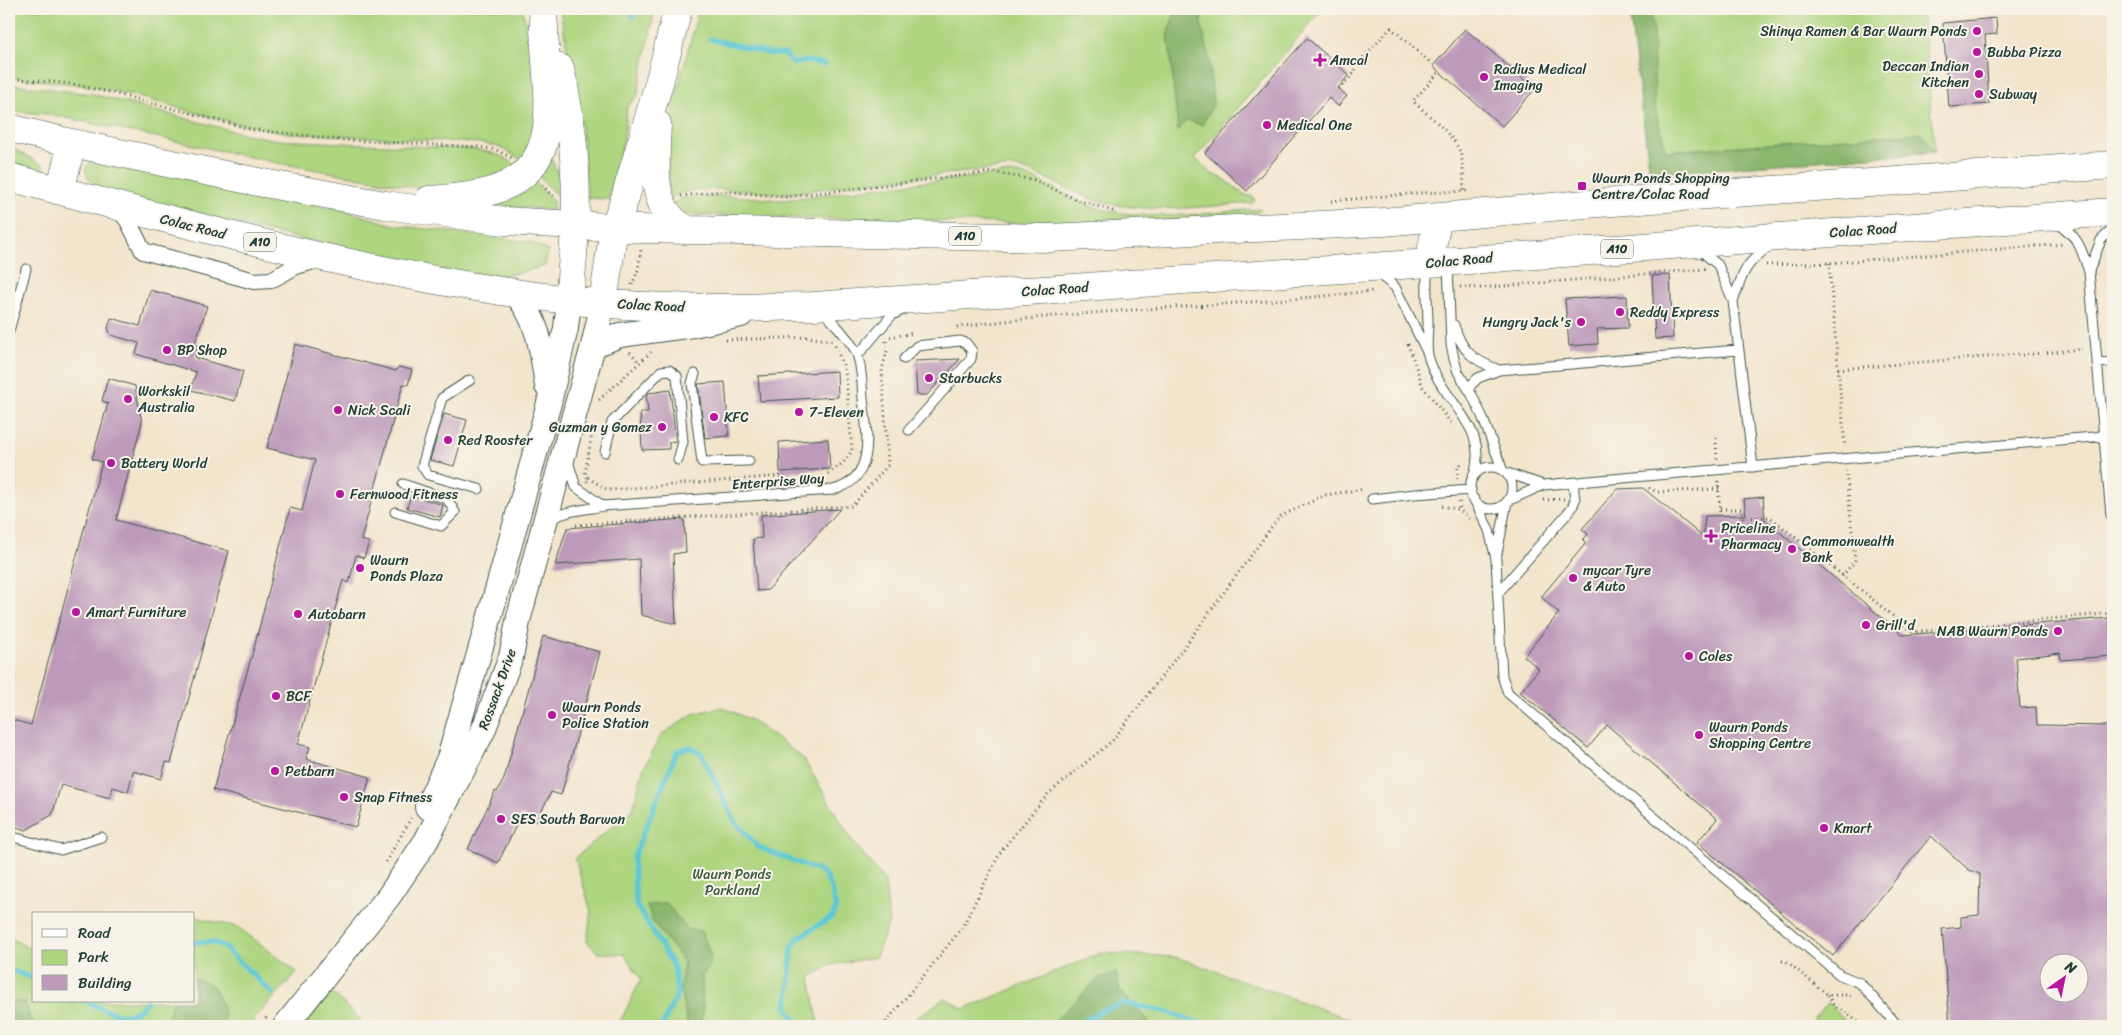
<svg xmlns="http://www.w3.org/2000/svg" width="2122" height="1035" viewBox="0 0 2122 1035" font-family="Sriracha,sans-serif">
	<rect width="100%" height="100%" fill="#f7f3e8"/>
	<filter id="ink" filterUnits="userSpaceOnUse"><feTurbulence type="fractalNoise" baseFrequency=".02" numOctaves="2"/><feDisplacementMap in="SourceGraphic" scale="10" xChannelSelector="R" yChannelSelector="G"/><feConvolveMatrix kernelMatrix="1 2 1 2 8 2 1 2 1" color-interpolation-filters="sRGB"/></filter>
	<filter id="wash" filterUnits="userSpaceOnUse"><feTurbulence type="fractalNoise" baseFrequency=".0096" numOctaves="4" result="noise"/><feDisplacementMap in="SourceGraphic" scale="20" xChannelSelector="R" yChannelSelector="G"/><feGaussianBlur stdDeviation="1.12" result="paint"/><feColorMatrix in="noise" values="0 0 0 0 0 0 0 0 0 0 0 0 0 0 0 0 0 1.4 0 .05"/><feComposite in="paint" operator="in"/></filter>
	<g filter="url(#wash)">
		<rect width="100%" height="100%" fill="#f3e5cc"/>
		<!-- green -->
		<path fill="#aed580" stroke="#66895a" d="M9,9H522L532,44L542,114L524,161L499,147L481,143L288,133L233,123L124,93L82,85L9,77Z
			M560,9H655L637,97L627,106C625,139 619,168 608,199L588,198L581,127Z
			M699,9H1323L1195,158L1212,174L1224,179L1243,194L1253,197L1255,201L1252,203C1200,207 1149,214 1099,201C1069,193 1044,173 1013,167L852,184L787,194L720,189L695,190L681,193L669,199L666,133Z
			M1640,9H1922L1935,152L1656,172Z
			M9,84L92,94L241,133L277,140L472,149C490,152 505,155 519,168L513,173L436,191L278,163L48,114L9,111Z
			M9,146L44,166L41,173L9,167Z
			M548,153L564,185L563,197L556,195L535,172Z
			M95,159L335,208L394,225L531,242L548,251L545,266L518,273L492,277L403,264L103,191C91,181 75,170 95,159Z
			M1009,173C1041,175 1067,200 1098,208C1151,222 1206,213 1260,209L1262,211L1221,219L1041,224L698,215L686,214L674,202L683,198L719,195L783,200L872,188Z
			M530,177L553,201V210L488,205Z
			M722,707L753,721L803,758L851,839L885,881L889,922L876,957L831,965L810,977L819,1026H611L621,1020L641,979L624,954L598,953L587,942L591,911L575,858L633,809L643,769L661,735L693,714Z
			M194,917L238,927L297,972L248,1026H9V937L34,951V1001H194Z
			M1101,953L1176,957L1369,1026H905L945,998L964,1009Z
			M330,991L367,1026H304Z
			M1829,1003L1849,1026H1806Z"/>
		<!-- forest -->
		<path fill="#8ab66e" stroke="#547a51" d="M1629,9H1650L1653,26L1655,108L1666,151L1921,133L1935,152L1650,174Z
			M1193,10L1201,14L1202,27L1209,57L1213,105L1202,125L1187,120L1178,131L1168,32L1175,13Z
			M666,903L687,929L702,931L711,957L709,967L702,976L703,1014L699,1026H691L687,1022L680,988L684,962L652,921L647,905Z
			M1116,972L1120,991L1148,1020L1147,1026H1049L1098,979Z
			M198,979C202,981 212,985 215,989C219,995 227,1016 223,1023H211L206,1026H165L173,1001H194V980Z
			M9,1001L13,1002L20,1001L26,1004L30,1018L36,1026H9Z"/>
		<g fill="none" stroke-linecap="round" stroke-linejoin="round">
			<!-- stream -->
			<path stroke="#5cc7d5" stroke-width="5" d="M629,9L633,16
				M710,39L772,54H785L793,64L806,61L825,64
				M194,942H213L224,947L272,993
				M9,969L34,979
				M85,1001C107,1011 129,1026 147,1001
				M662,1026L677,995L674,967L636,904L633,859L677,751L690,747L701,753L735,821L758,847L824,873L831,888L836,908L832,917L798,938L792,948L787,1007L798,1026
				M1079,1026L1083,1021L1101,1011L1124,1003L1164,1011L1208,1026"/>
		</g>
		<g id="blocks">
			<!-- building -->
			<path fill="#bd9aba" fill-rule="evenodd" d="M1996,18L1997,34L1985,35L1989,104L1949,107L1943,23Z
				M1465,29L1535,89L1502,126L1433,66Z
				M1307,38L1349,75L1338,88L1347,96L1338,106L1329,98L1247,191L1205,153Z
				M1670,275L1673,338L1655,339L1652,276Z
				M150,290L207,306L195,344L198,345L195,358L243,371L235,401L191,390L196,372L136,354L139,343L111,335L108,328L111,318L140,326Z
				M1627,296L1628,328L1597,329L1598,344L1569,346L1565,299Z
				M295,344L396,371L398,367L412,370L408,385L403,384L361,540L369,542L364,558L356,555L349,583L343,580L298,744L310,747L306,759L370,777L356,827L213,790L254,648L290,508L302,511L315,460L267,448Z
				M960,359L927,395H917L915,361Z
				M837,371L838,397L760,401L758,376Z
				M108,378L135,386L142,422L116,520L229,551L171,763L166,762L161,779L133,771L128,792L113,787L110,798L61,785L52,815L26,830L9,825V719L31,725L102,462L92,459L108,403L102,401Z
				M725,382L729,436L705,438L698,384Z
				M670,390L676,441L669,442V449L642,450L640,412H648L646,395L649,393Z
				M444,414L467,420L454,466L430,460Z
				M828,439L830,469L780,472L779,442Z
				M1643,488L1703,537L1705,516L1746,515L1744,499L1763,497L1765,520L1903,635L2109,618L2112,656L2061,660L2060,653L2016,658L2020,708L2036,707L2037,725L2113,726V1026H1950L1942,929L1961,927V917L1979,915L1980,874L1969,870L1931,836L1833,956L1697,842L1717,819L1607,725L1588,748L1520,692L1539,669L1524,656L1559,613L1541,597L1586,543L1583,540L1588,534L1582,529L1617,489ZM2050,962H2080V992H2050Z
				M411,495L443,505L440,517L407,508Z
				M840,509L768,590L757,591L753,539L762,538L761,515Z
				M684,519L686,552L673,554L676,624L641,615L639,559L555,565L567,528Z
				M543,636L600,652L561,795L551,792L536,822L521,815L498,863L468,849L495,791L497,792L504,779Z"/>
		</g>
	</g>
	<g filter="url(#ink)">
		<use href="#blocks" fill-opacity="0" stroke="#3f564b" stroke-width="1"/>
		<g fill="none" stroke-linecap="round" stroke-linejoin="round">
			<defs>
				<path id="lane" d="M2057,223C2079,237 2081,248 2089,272L2111,515H2113
					M1700,250L1718,265L1733,301L1753,467
					M1448,264L1451,344L1454,359L1458,372L1472,395L1482,416L1503,471
					M1428,267C1425,286 1428,305 1428,324C1428,334 1426,346 1428,355C1440,403 1494,427 1472,479
					M2089,271L2101,240L2113,229
					M1377,273L1395,287L1427,352
					M1733,301C1743,273 1744,264 1770,246
					M1454,325C1462,352 1473,360 1499,370
					M9,331L26,269
					M858,355L892,315L903,310
					M904,359L917,346L960,341L966,343L972,351L971,359L909,430
					M2097,363L2113,362
					M695,374L692,383L702,462L749,461
					M470,380L442,398L422,466L428,475L479,489
					M1468,388L1478,378L1499,370L1738,350
					M605,452L612,422L661,371L669,370L677,376L683,442L678,460
					M568,461L576,487L603,506
					M1470 488a21 21 0 1 1 42 0a21 21 0 1 1-42 0Z
					M1507,473L1543,485
					M1372,499L1415,494L1471,490
					M1474,499L1489,530L1496,559L1502,676L1508,693L1840,975L1860,983L1898,1026
					M1508,501L1543,485L2105,436
					M395,512L441,526L455,512L447,499L403,484
					M550,520C564,510 586,510 603,506L833,490C877,479 867,432 863,399C862,385 862,370 858,357C855,345 832,320 823,312
					M1497,554L1507,502
					M1498,593L1572,508L1575,500L1573,483
					M9,836L61,850L101,837"/>
				<path id="street" d="M116,206L128,221L143,251L254,281L271,280L296,266L320,259"/>
				<path id="secondary" d="M514,292C539,318 542,352 547,386
					M593,346L620,335L693,325L741,315
					M427,807L449,758L489,619L549,403L566,328L569,300
					M285,1026L389,896L426,841L483,731L511,657L519,617L593,346L603,303"/>
				<path id="highway" d="M560,68C572,120 578,174 575,227C574,251 571,276 569,300
					M657,124C656,161 647,213 689,230
					M9,128L72,143L258,182L385,205L505,221L643,229L1049,238L1383,222L1585,204L2113,165
					M9,177C193,226 377,278 568,300C621,306 675,308 728,308C757,308 786,306 814,306L1429,263L2113,212
					M60,191L72,143
					M429,200C453,198 477,197 500,188C552,168 550,120 547,74C545,52 544,30 543,9
					M1429,263L1438,217
					M603,303L614,228L625,198L659,83L678,9"/>
			</defs>
			<!-- lane casing -->
			<use href="#lane" stroke="#3f564b" stroke-width="11"/>
			<!-- street casing -->
			<use href="#street" stroke="#3f564b" stroke-width="18"/>
			<!-- secondary casing -->
			<use href="#secondary" stroke="#3f564b" stroke-width="26"/>
			<!-- highway casing -->
			<use href="#highway" stroke="#3f564b" stroke-width="29"/>
			<!-- path -->
			<path stroke="#3f564b" stroke-width="3" stroke-dasharray="1 4" stroke-linecap="butt" d="M1438,73L1413,101C1427,115 1457,136 1461,156C1464,167 1463,180 1464,191
				M9,78L72,84L113,93L251,129L342,140L480,147L496,150L512,158
				M1339,89L1353,74L1360,61L1391,28L1432,64
				M542,185L554,197
				M681,196L724,191L785,197L992,172L1034,180L1077,200L1116,212
				M1331,201L1418,193L1467,191
				M1829,263L1845,447
				M1766,265L1829,263L2064,244
				M632,285L638,270L641,250
				M1460,287L1480,288L1705,269
				M957,327C1095,308 1234,307 1372,291
				M890,337L914,333
				M726,340L808,337L834,341
				M1408,344L1423,387L1451,423
				M630,352L639,362
				M2022,355L2082,349
				M1838,369L2021,354
				M599,400L651,352
				M1716,438L1717,459
				M824,477L843,463L852,451L846,377L843,365L834,343
				M588,478L608,490L781,476L790,480
				M1458,479V468L1463,461
				M1718,481L1720,516
				M587,482L588,478L585,474L593,427
				M1649,488L1657,492L1719,489
				M1543,500L1564,499
				M1459,502L1460,510L1470,519
				M1442,506L1460,510
				M1720,509H1742L1743,518L1770,517L1913,632L2113,613
				M576,525L852,506L888,465L882,370L887,351L886,340
				M1842,576L1855,561L1846,471
				M386,862L411,818
				M1782,961H1786L1828,995H1854
				M1828,995L1833,1004L1864,1026
				M259,1026L267,1017
				M883,1026L962,928L1001,851L1048,794L1112,741L1182,650L1279,517L1325,495L1364,489"/>
			<!-- lane -->
			<use href="#lane" stroke="#fff" stroke-width="9"/>
			<!-- street -->
			<use href="#street" stroke="#fff" stroke-width="16"/>
			<!-- secondary -->
			<use href="#secondary" stroke="#fff" stroke-width="24"/>
			<!-- highway -->
			<use href="#highway" stroke="#fff" stroke-width="28"/>
		</g>
	</g>
	<!-- markers -->
	<g fill="#b5179e" stroke="#f7f3e8" stroke-width="2">
		<circle cx="1977" cy="31" r="5"/>
		<circle cx="1977" cy="52" r="5"/>
		<path d="M1317.5 52.5h5v5h5v5h-5v5h-5v-5h-5v-5h5z"/>
		<circle cx="1979" cy="74" r="5"/>
		<circle cx="1484" cy="77" r="5"/>
		<circle cx="1979" cy="94" r="5"/>
		<circle cx="1267" cy="125" r="5"/>
		<rect x="1577" y="181" width="10" height="10" rx="2.5"/>
		<circle cx="1620" cy="312" r="5"/>
		<circle cx="1581" cy="322" r="5"/>
		<circle cx="167" cy="350" r="5"/>
		<circle cx="929" cy="378" r="5"/>
		<circle cx="128" cy="399" r="5"/>
		<circle cx="338" cy="410" r="5"/>
		<circle cx="799" cy="412" r="5"/>
		<circle cx="714" cy="417" r="5"/>
		<circle cx="662" cy="427" r="5"/>
		<circle cx="448" cy="440" r="5"/>
		<circle cx="111" cy="463" r="5"/>
		<circle cx="340" cy="494" r="5"/>
		<path d="M1708.5 528.5h5v5h5v5h-5v5h-5v-5h-5v-5h5z"/>
		<circle cx="1792" cy="549" r="5"/>
		<circle cx="360" cy="568" r="5"/>
		<circle cx="1573" cy="578" r="5"/>
		<circle cx="76" cy="612" r="5"/>
		<circle cx="298" cy="614" r="5"/>
		<circle cx="1866" cy="625" r="5"/>
		<circle cx="2058" cy="631" r="5"/>
		<circle cx="1689" cy="656" r="5"/>
		<circle cx="276" cy="696" r="5"/>
		<circle cx="552" cy="715" r="5"/>
		<circle cx="1699" cy="735" r="5"/>
		<circle cx="275" cy="771" r="5"/>
		<circle cx="344" cy="797" r="5"/>
		<circle cx="501" cy="819" r="5"/>
		<circle cx="1824" cy="828" r="5"/>
	</g>
	<g text-anchor="middle" stroke-width="4" stroke-linejoin="round" paint-order="stroke">
		<!-- shield labels -->
		<g fill="#f7f3e8" stroke="#60746a" stroke-width="1">
			<rect x="949" y="226.5" width="32" height="19" rx="4"/>
			<rect x="244" y="232.5" width="32" height="19" rx="4"/>
			<rect x="1601" y="239.5" width="32" height="19" rx="4"/>
		</g>
		<g font-size="12" font-weight="bold" fill="#1f3d34">
			<text x="965" y="240">A10</text>
			<text x="260" y="246">A10</text>
			<text x="1617" y="253">A10</text>
		</g>
		<!-- poi labels -->
		<g font-size="14" fill="#1f3d34" stroke="#f7f3e8" text-anchor="start">
			<text x="1967" y="36" text-anchor="end">Shinya Ramen &amp; Bar Waurn Ponds</text>
			<text x="1987" y="57">Bubba Pizza</text>
			<text x="1330" y="65">Amcal</text>
			<text x="1969" y="71" text-anchor="end">Deccan Indian<tspan x="1969" dy="16">Kitchen</tspan></text>
			<text x="1494" y="74">Radius Medical<tspan x="1494" dy="16">Imaging</tspan></text>
			<text x="1989" y="99">Subway</text>
			<text x="1277" y="130">Medical One</text>
			<text x="1592" y="183">Waurn Ponds Shopping<tspan x="1592" dy="16">Centre/Colac Road</tspan></text>
			<text x="1630" y="317">Reddy Express</text>
			<text x="1571" y="327" text-anchor="end">Hungry Jack's</text>
			<text x="177" y="355">BP Shop</text>
			<text x="939" y="383">Starbucks</text>
			<text x="138" y="396">Workskil<tspan x="138" dy="16">Australia</tspan></text>
			<text x="348" y="415">Nick Scali</text>
			<text x="809" y="417">7-Eleven</text>
			<text x="724" y="422">KFC</text>
			<text x="652" y="432" text-anchor="end">Guzman y Gomez</text>
			<text x="458" y="445">Red Rooster</text>
			<text x="121" y="468">Battery World</text>
			<text x="350" y="499">Fernwood Fitness</text>
			<text x="1721" y="533">Priceline<tspan x="1721" dy="16">Pharmacy</tspan></text>
			<text x="1802" y="546">Commonwealth<tspan x="1802" dy="16">Bank</tspan></text>
			<text x="370" y="565">Waurn<tspan x="370" dy="16">Ponds Plaza</tspan></text>
			<text x="1583" y="575">mycar Tyre<tspan x="1583" dy="16">&amp; Auto</tspan></text>
			<text x="86" y="617">Amart Furniture</text>
			<text x="308" y="619">Autobarn</text>
			<text x="1876" y="630">Grill'd</text>
			<text x="2048" y="636" text-anchor="end">NAB Waurn Ponds</text>
			<text x="1699" y="661">Coles</text>
			<text x="286" y="701">BCF</text>
			<text x="562" y="712">Waurn Ponds<tspan x="562" dy="16">Police Station</tspan></text>
			<text x="1709" y="732">Waurn Ponds<tspan x="1709" dy="16">Shopping Centre</tspan></text>
			<text x="285" y="776">Petbarn</text>
			<text x="354" y="802">Snap Fitness</text>
			<text x="511" y="824">SES South Barwon</text>
			<text x="1834" y="833">Kmart</text>
		</g>
		<!-- street labels -->
		<g font-size="14" fill="#1f3d34" stroke="#f7f3e8">
			<text transform="translate(193 226) rotate(14)" y="5">Colac Road</text>
			<text transform="translate(1863 230) rotate(-4)" y="5">Colac Road</text>
			<text transform="translate(1459 260) rotate(-5)" y="5">Colac Road</text>
			<text transform="translate(1055 289) rotate(-4)" y="5">Colac Road</text>
			<text transform="translate(651 305) rotate(3)" y="5">Colac Road</text>
			<text transform="translate(778 481) rotate(-4)" y="5">Enterprise Way</text>
			<text transform="translate(497 689) rotate(-70)" y="5">Rossack Drive</text>
		</g>
		<!-- park labels -->
		<g font-size="14" fill="#3c5b43" stroke="#f7f3e8">
			<text x="732" y="879">Waurn Ponds<tspan x="732" dy="16">Parkland</tspan></text>
		</g>
	</g>
	<!-- margin -->
	<rect width="2122" height="1035" fill="none" stroke="#f7f3e8" stroke-width="30"/>
	<!-- legend -->
	<rect x="32" y="912" width="162" height="90" fill="#f7f3e8" stroke="#a1aaa0"/>
	<rect x="42" y="929" width="25" height="8" fill="#ffffff" stroke="#a1aaa0"/>
	<text x="78" y="938" font-size="15" fill="#1f3d34">Road</text>
	<rect x="42" y="950" width="25" height="15" fill="#aed580" stroke="#a1aaa0"/>
	<text x="78" y="962" font-size="15" fill="#1f3d34">Park</text>
	<rect x="42" y="975" width="25" height="15" fill="#bd9aba" stroke="#a1aaa0"/>
	<text x="78" y="988" font-size="15" fill="#1f3d34">Building</text>
	<!-- north arrow -->
	<g transform="translate(2064 978) rotate(33)"><circle r="24" fill="#f7f3e8" stroke="#a1aaa0"/>
	<path d="M0-4L9 19L0 12L-9 19Z" fill="#b5179e"/>
	<text y="-8" font-size="14" font-weight="bold" text-anchor="middle" fill="#1f3d34">N</text>
	</g>
</svg>
